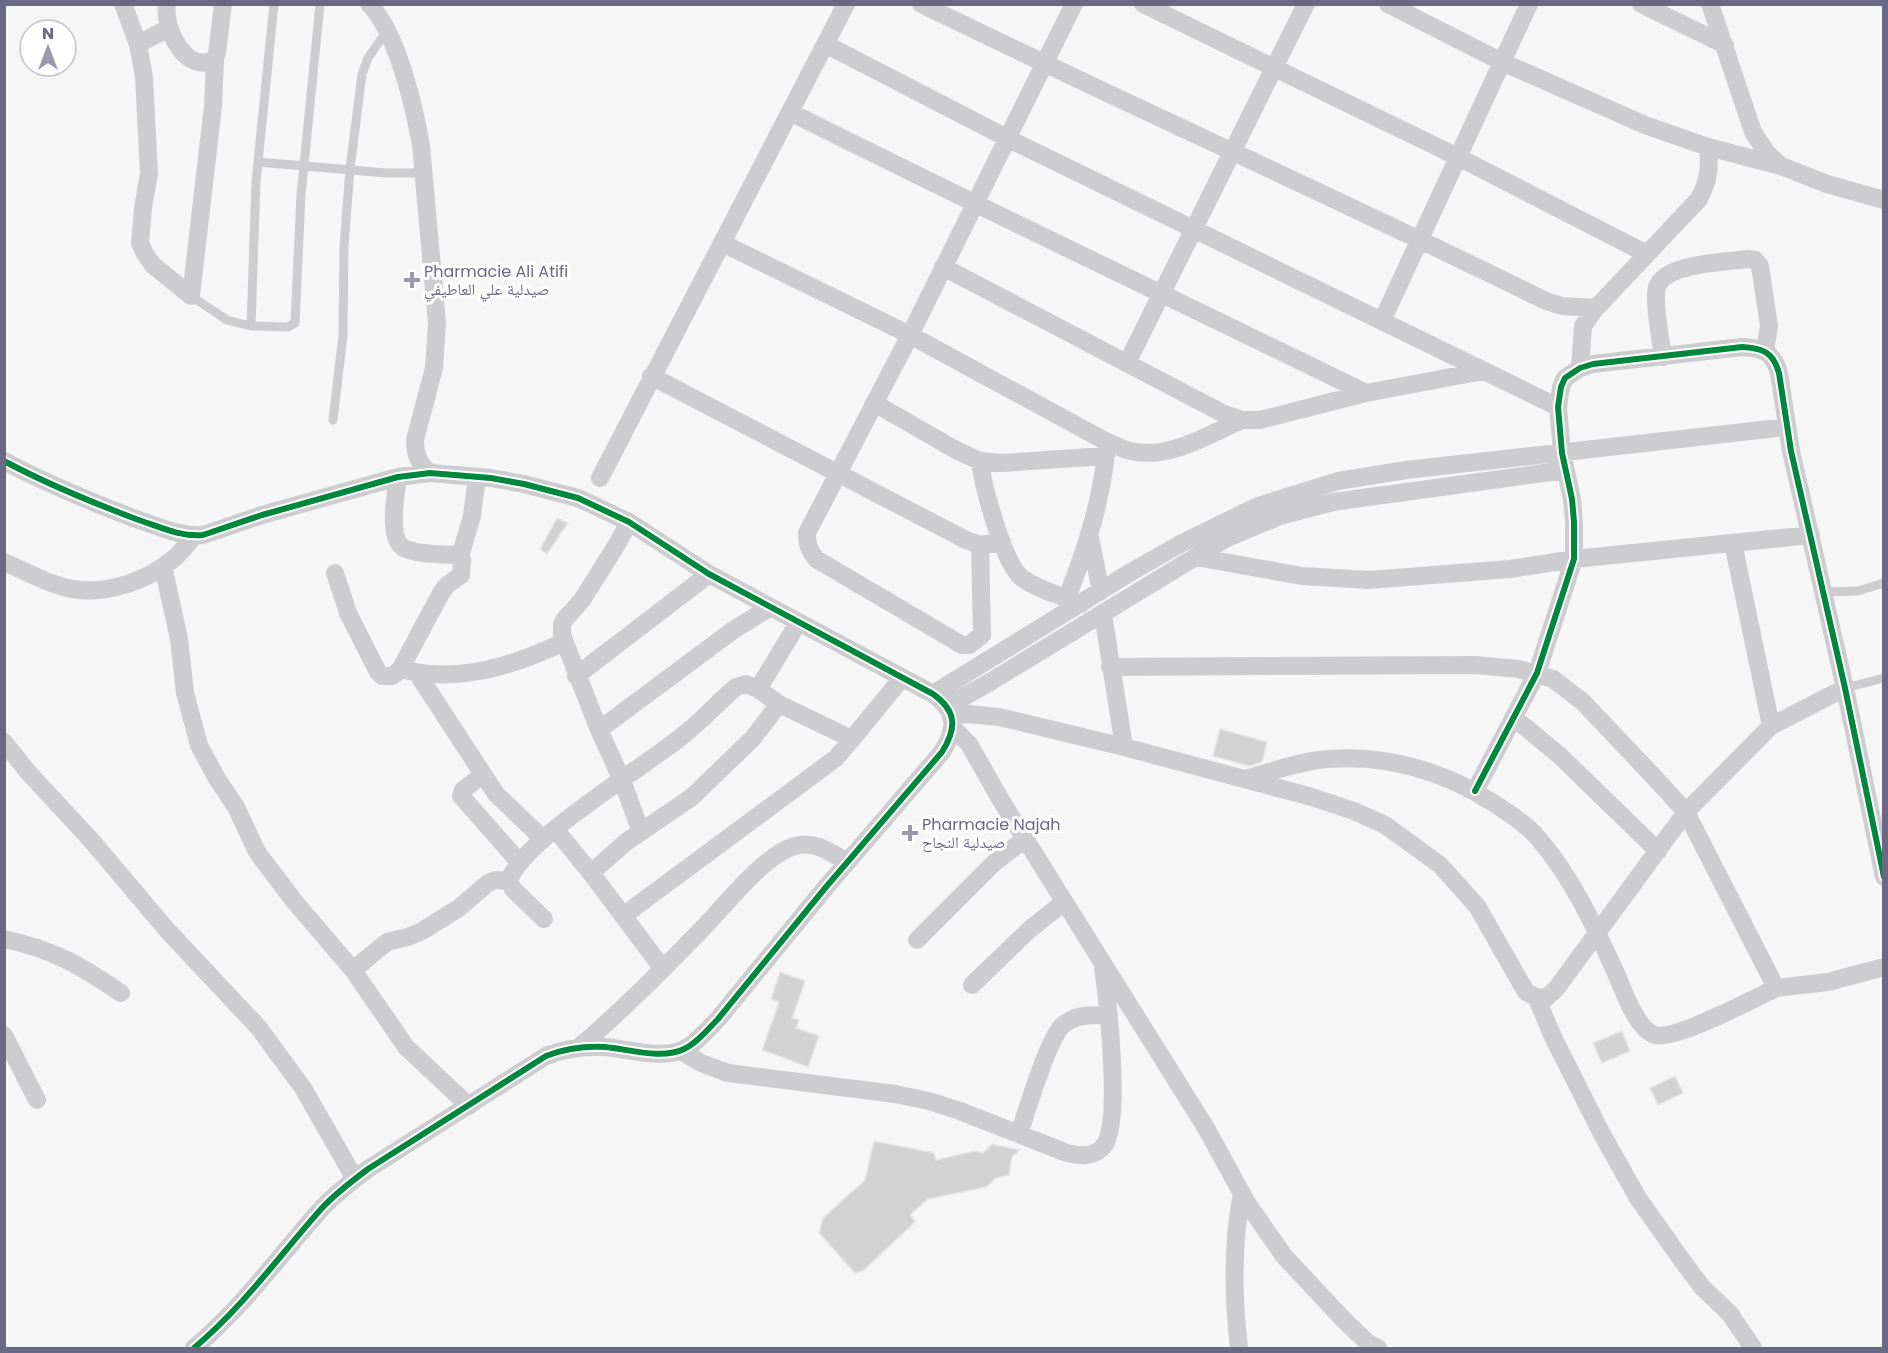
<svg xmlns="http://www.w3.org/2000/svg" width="1888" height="1353" viewBox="0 0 1888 1353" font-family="Poppins,'Noto Naskh Arabic',sans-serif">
	<rect width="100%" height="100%" fill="#f5f6f5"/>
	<!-- building -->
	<path fill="#d2d2d3" stroke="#e5e6e5" stroke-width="1.5" d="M557,518L568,523L547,554L540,549Z
		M1220,729L1267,742L1262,762L1249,766L1213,756Z
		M780,972L805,981L792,1018L799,1020L796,1028L819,1036L808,1067L762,1050L779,1002L771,999Z
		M1622,1031L1630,1051L1602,1063L1593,1043Z
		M1675,1076L1683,1093L1658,1105L1650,1088Z
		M874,1141L934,1153L936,1160L974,1151L983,1153L992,1144L1020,1150L1012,1157L1009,1175L996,1178L986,1187L928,1199L910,1215L916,1221L864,1270L855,1273L819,1233L823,1218L865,1180Z"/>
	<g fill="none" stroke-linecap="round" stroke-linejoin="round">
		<!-- service -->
		<path stroke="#cdcccf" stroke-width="9" d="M258,162L386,173H424
			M191,296L227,320L251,326L288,327L295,323L301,195L320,4
			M251,326L256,182L274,4
			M333,420L343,335L344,246L350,169L362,74L368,58L386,32
			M1824,592L1858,591L1884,583
			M1845,688L1884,678"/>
		<!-- minor -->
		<path stroke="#cdcccf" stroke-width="18" d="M123,4L138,44L144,77L149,174L143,208L140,243L145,254L153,265L191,296
			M167,4C163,28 186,76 215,59L217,53L223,4
			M369,4C397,32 414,106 421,145L437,323L434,368L415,440C415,455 419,464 430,473
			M921,4C1128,105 1339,199 1546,301L1562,306L1596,308
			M1143,4L1458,157L1647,254
			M1388,4L1502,62L1645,125L1708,147L1781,166
			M1641,4L1725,45
			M1710,4L1753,132L1766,152L1781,166L1827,184L1884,200
			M138,44L169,28
			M825,44L1007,138L1558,407
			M790,112C981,208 1174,299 1366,393
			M722,243L910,335L1107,442C1115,445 1122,449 1130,451C1169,460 1207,435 1242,420
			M943,267L1224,414L1242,420H1260L1366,393L1483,371
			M191,296L213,106L215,59
			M1382,321L1529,4
			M1663,357C1661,341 1653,301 1657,287C1665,263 1726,262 1748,259L1755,260L1760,266L1769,326L1765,351
			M1127,363L1306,4
			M1580,368L1583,326L1596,308L1699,199C1709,179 1710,169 1708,147
			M651,376L966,540L980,545L1002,542
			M874,403L956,450L980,461L1002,463L1106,456
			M4,461C47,484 91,502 136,519C158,526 179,537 203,535L262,515L398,477L430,473L491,478L524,484L578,498L629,522L709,574L933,694C957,711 957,728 942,752L826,887L718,1019C708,1029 697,1043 684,1049C662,1060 628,1049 605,1047C585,1046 564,1049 546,1056L368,1169C352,1181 336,1193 322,1208C280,1255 243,1307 194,1348
			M980,461C983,486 1003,563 1022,578C1038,590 1063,596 1081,604
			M398,477C396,493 387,539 404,548C418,555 440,554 455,555L461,553L472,516L477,477
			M600,478L846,4
			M629,522L616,546L582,600L565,619L562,625V635L599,730L622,780L641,832
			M1090,538L1101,591
			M1733,543L1771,726
			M980,545L982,635L969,645H962L816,559C809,550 807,544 807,533L910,335L1074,4
			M1196,557L1302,576L1369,580L1510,569L1574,559L1811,535
			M4,562C26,571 49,585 73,589C105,595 147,581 172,560C180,554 187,544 194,536
			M163,566L179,639L185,693L199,745L216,777L236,807L257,852L294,901L353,970L406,1047L469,1106
			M335,573L348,613L378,672L382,676H392L400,670L441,593L447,585L461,575L462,560L459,554
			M1067,598C1087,546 1102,500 1107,444
			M1103,614L1124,747
			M798,623L758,689L779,704L852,739L902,678
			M1110,667L1475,665L1519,669L1553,679L1583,702L1654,777L1686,812L1776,988L1828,982L1884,967
			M409,671C463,682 515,665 564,642
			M417,673L496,794L543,839
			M576,676L709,574
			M933,694L1131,572L1182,543L1258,506L1338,481L1406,470L1787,427
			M947,706L985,685L1225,539L1280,516L1333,502L1566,470
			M952,715L968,714L999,717L1124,747L1312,797L1354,811L1385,825L1440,865L1477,906L1526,992L1536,997L1546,998L1556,989L1686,812L1771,726L1845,688
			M1514,718L1559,755L1658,851
			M952,727L969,744L1002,802L1206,1128L1247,1203L1284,1256L1343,1319L1368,1343L1378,1348
			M599,730L732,631L769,608
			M4,742L28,772L91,840L167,930L259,1028L303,1088L355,1179
			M482,775L463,790L461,796L520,863
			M1248,778C1274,771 1301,761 1328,759C1387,754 1446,772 1495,804C1510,814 1526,824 1538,838C1571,876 1594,925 1615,971C1623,989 1636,1029 1655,1035C1675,1041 1755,998 1776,988
			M1475,791L1537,673L1574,559V522L1572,499L1562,453L1558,407L1561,387L1565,378L1580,368L1593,364L1742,347C1763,348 1773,352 1779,373L1791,451L1845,688L1884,877
			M555,829L591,873L663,969
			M591,873L626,842L692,797L753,738L779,704
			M623,916L836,758L852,739
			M544,919L513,889L509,881C521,841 644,767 681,737C701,722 717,703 736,687L746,684L758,689
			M4,939C53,949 81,966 121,993
			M917,940L994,863L1025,839
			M353,970L387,942L408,937L422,931L459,908L488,883L495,880L509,881
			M972,985L1029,930L1064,902
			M1536,997L1554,1039L1603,1136L1638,1198L1681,1259L1702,1287L1730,1314L1753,1348
			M4,1035L37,1100
			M578,1048C623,1010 663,969 704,927C726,904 763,857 792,847C813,839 830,852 847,862
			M681,1051L701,1063L728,1073L895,1094L929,1101L960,1111L1067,1153C1080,1156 1096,1158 1105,1144C1121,1118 1108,1002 1103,968
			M1019,1134C1027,1111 1047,1040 1063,1025C1076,1014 1092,1015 1108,1015
			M1239,1348C1233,1297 1232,1244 1242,1193"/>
		<defs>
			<path id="cycleway" d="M4,461C47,484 91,502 136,519C158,526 179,537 203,535L262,515L398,477L430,473L491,478L524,484L578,498L629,522L709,574L933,694C957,711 957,728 942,752L826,887L718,1019C708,1029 697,1043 684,1049C662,1060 628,1049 605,1047C585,1046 564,1049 546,1056L368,1169C352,1181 336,1193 322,1208C280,1255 243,1307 194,1348
				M1475,791L1537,673L1574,559V522L1572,499L1562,453L1558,407L1561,387L1565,378L1580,368L1593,364L1742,347C1763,348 1773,352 1779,373L1791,451L1845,688L1884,877"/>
		</defs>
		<!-- cycleway casing -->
		<use href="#cycleway" stroke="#fff" stroke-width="10"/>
		<!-- cycleway -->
		<use href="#cycleway" stroke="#00873e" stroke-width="6"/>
	</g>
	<!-- markers -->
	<g fill="#9b9aac" stroke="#fff" stroke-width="2">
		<path d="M409 271h6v6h6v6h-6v6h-6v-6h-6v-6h6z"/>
		<path d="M907 824h6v6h6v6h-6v6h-6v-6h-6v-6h6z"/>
	</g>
	<g text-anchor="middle" stroke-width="6" stroke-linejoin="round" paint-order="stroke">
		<!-- poi labels -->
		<g font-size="16" fill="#6a6884" stroke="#fff" text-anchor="start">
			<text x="424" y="277">Pharmacie Ali Atifi<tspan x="424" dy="18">صيدلية علي العاطيفي</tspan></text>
			<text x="922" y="830">Pharmacie Najah<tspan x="922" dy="18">صيدلية النجاح</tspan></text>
		</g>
	</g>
	<!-- border -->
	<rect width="1888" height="1353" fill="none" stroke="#6a6884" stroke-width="12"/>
	<!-- north arrow -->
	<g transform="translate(48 48)"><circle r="28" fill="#ffffff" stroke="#c3c3ce" stroke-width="1.5"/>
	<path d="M0-4.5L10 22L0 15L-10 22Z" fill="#9b9aac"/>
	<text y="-9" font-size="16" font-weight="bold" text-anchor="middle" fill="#6a6884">N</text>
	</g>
</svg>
